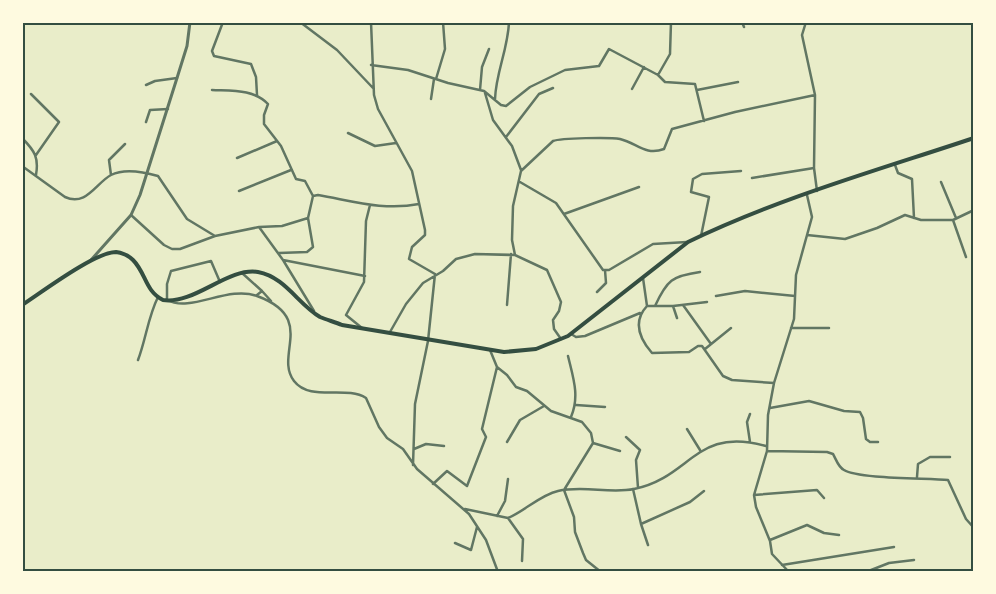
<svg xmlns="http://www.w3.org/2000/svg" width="996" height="594" viewBox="0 0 996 594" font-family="'Fira Sans',sans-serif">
	<rect width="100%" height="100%" fill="#e9edc9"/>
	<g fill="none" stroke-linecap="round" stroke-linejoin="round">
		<!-- minor -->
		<path stroke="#617663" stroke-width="2.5" d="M223,22L212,51L214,56L251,64L256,77L257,95
			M300,22L337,50L373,88
			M371,22L374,95L378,109L412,171L425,230V235L412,247L409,259L435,274
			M742,22L744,27
			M806,22L802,35L815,95L814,168L817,191
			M371,65L408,70L448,83L484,91L501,105L506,106L530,87L565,70L599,66L609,49L658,75L665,82L695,84L704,121
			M658,75L670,54L671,22
			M436,79L445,49L443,22
			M146,85L155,81L177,78
			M632,89L644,67
			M212,90C231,91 254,89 268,104L264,115V124L281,146L296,179L305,181L313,196
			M480,90L482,67L489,49
			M697,90L738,82
			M485,93L493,120L512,146L521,170
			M31,94L59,122L36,155
			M431,99L434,79
			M495,99C496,72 508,49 509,22
			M146,122L150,110L168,109
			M348,133L375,146L396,143
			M506,137L539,94L553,88
			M22,138C35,151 39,158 36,175
			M237,158L277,141
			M895,165L898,173L912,179L914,218
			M22,166L65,197C86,207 96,183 111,175C125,168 144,172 158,176L187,219L215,236
			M111,175L109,160L125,144
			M752,178L814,168
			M520,182L556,203L603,270H609L653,244L687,242
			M941,182L956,218
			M239,191L291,170
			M313,196L318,195C353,201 384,211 419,204
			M564,214L639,187
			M131,215L164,245L172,249H180L215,236L259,227L282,226L308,218
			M953,220L966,257
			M259,227L283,260L314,311
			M807,235L845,239L877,228L905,215L921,220H953L974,210
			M701,236L709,197L691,192L693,179L702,174L741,171
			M279,253L307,252L313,247L308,218L313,196
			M515,255L512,240L513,206L521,171L553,141C561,138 610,137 620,139C637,143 645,156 664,149L672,129L735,112L815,95
			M283,260L365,276
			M242,273L262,291L257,295
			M643,278L647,306
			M220,282L211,261L171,271L167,284V300C191,313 228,285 257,296C317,318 274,355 294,381C310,402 346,385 366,398L379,427L387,438L403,449L417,469L469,514L486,540L498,572
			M262,291L271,301
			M597,292L606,283L605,270
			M716,296L745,291L795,296
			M507,305L511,254
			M683,305L711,344
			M647,306C633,321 639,338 652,353L689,352L698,346H702L723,376L732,380L774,383
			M647,306H673L707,302
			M655,306C667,280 672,276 700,272
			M673,306L677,318
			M362,328L346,315L364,282L366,221L370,205
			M791,328H829
			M390,332L406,304L423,283L443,271L456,259L475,254L515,255L547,270L561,302L559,311L553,320L554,329L561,339
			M571,334L576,337L585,336L640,313
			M705,349L731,328
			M490,350L497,367L507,375L516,387L527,391L551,411L582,422L591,433L593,443L564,490L574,517L575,532L583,553L586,560L601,572
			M568,356C573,377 580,396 571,417
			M138,360C146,339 148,317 158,297
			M576,405L605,407
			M770,408L809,401L844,411L860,412L863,418L866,439L870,442H878
			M687,429L700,450
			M626,437L640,450L636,460L638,488
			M507,442L520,420L544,406
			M750,442L747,422L750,414
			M593,443L620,451
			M414,449L426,444L444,446
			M767,451L827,452L833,454C836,459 838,467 844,470C858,479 927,478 948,480L966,519L974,528
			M413,465L415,404L428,341L435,274
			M917,477L918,464L930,457H950
			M433,484L447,471L467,486L486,437L482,429L497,367
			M633,489L641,524L648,545
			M754,495L817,490L824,498
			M465,509L508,518C525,511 540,495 558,491C583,485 610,494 634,489C692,477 695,426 766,446
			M497,516L505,501L508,479
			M508,518L523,539L522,561
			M641,524L690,502L704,491
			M770,540L807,525L824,533L839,535
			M455,543L471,550L477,527
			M782,565L894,547
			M789,572L772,554L770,541L756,507L754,495L767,451L768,415L774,383L794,319L796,275L812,217L807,195
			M866,572L889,563L914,560"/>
		<!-- tertiary -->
		<path stroke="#617663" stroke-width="3" d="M91,260L131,215L140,195L177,78L187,46L190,22"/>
		<!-- secondary -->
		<path stroke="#344e41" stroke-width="4" d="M22,305C42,292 95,252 116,252C123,253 129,256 133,260C146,273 145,291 163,300C194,305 228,267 258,272C285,277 298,304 320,317C327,320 335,322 342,325L504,352L536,349L568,336L688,242C779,198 878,170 974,138"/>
	</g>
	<!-- border -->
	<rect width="996" height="594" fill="none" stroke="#fefae0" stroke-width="48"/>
	<rect x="24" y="24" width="948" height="546" fill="none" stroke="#344e41" stroke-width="2"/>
</svg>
